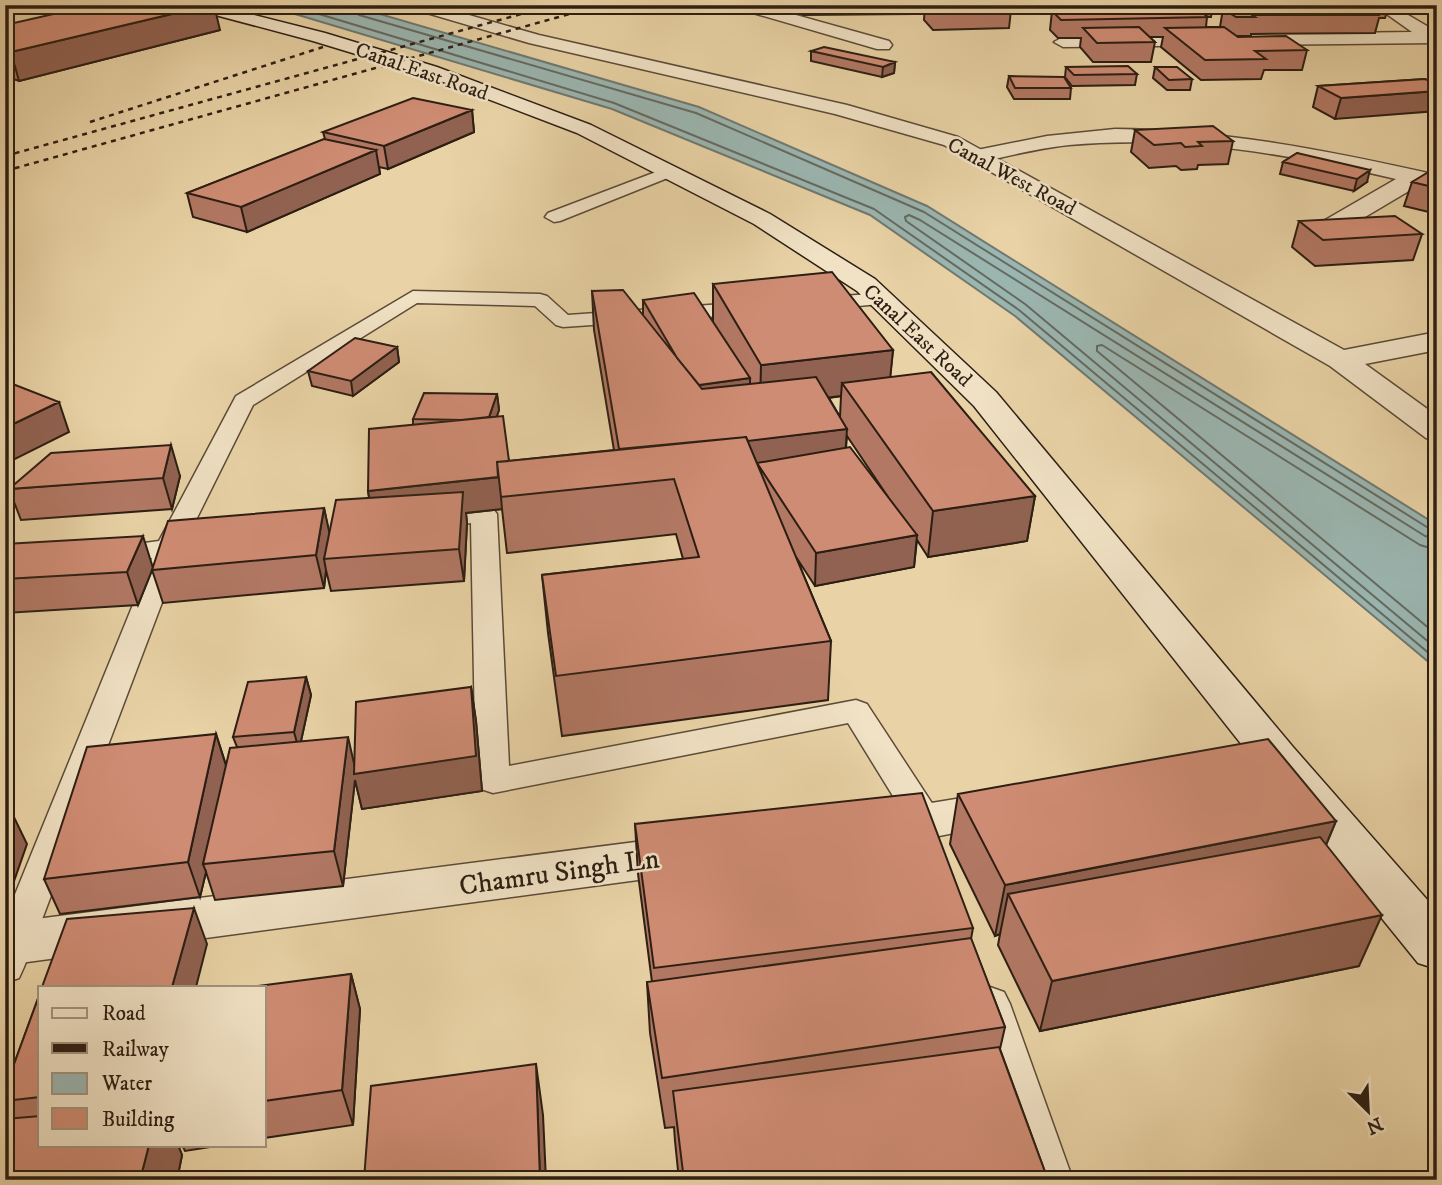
<svg xmlns="http://www.w3.org/2000/svg" width="1442" height="1185" viewBox="0 0 1442 1185" font-family="'IM FELL DW Pica',serif">
	<rect width="100%" height="100%" fill="#e9d3a6"/>
	<filter id="stains"><feTurbulence type="fractalNoise" baseFrequency=".00286" numOctaves="4"/><feColorMatrix values="0 0 0 0 .2 0 0 0 0 .09 0 0 0 0 .02 0 0 0 .5 -.17"/></filter>
	<radialGradient id="worn" r=".72"><stop offset=".6" stop-color="#630" stop-opacity="0"/><stop offset="1" stop-color="#630" stop-opacity=".3"/></radialGradient>
	<!-- water -->
	<path fill="#9bb6b1" stroke="#6f7972" stroke-width="2" d="M257,5H349L699,107L927,206L1437,525V669L1015,316L870,215L612,109L295,14Z"/>
	<g fill="none" stroke-linecap="round" stroke-linejoin="round">
		<!-- shore -->
		<path stroke="#646a62" stroke-width="2" d="M289,5L614,103L874,209L1019,310L1437,660
			M353,5L354,12L359,15L696,113L924,212L1430,529L1437,530
			M1437,539L1425,536L920,220L909,215L905,217L906,221L1025,304L1437,649
			M1437,550L1420,545L1102,345L1097,346V351L1437,635"/>
		<defs>
			<path id="service" d="M669,167L677,172L675,175L560,221L554,222L545,217L548,213Z
				M413,291L540,294L547,296L568,315L751,302L758,304L761,308L758,312L751,314L563,327L556,325L535,306L417,303L253,405L187,538L204,539L208,545L204,551L180,555L24,967L19,978L5,983V919L152,558L110,563L100,561L97,555L100,549L159,541L236,396Z
				M883,293L890,295L893,299L890,303L816,310L809,308L806,304L809,300L816,298Z
				M484,506L493,509L497,514L509,766L856,700L867,704L941,817L946,826L941,835L929,839L917,835L848,723L493,793L481,789L476,781L471,523L430,528L421,526L417,520L421,514Z
				M990,987L1004,992L1010,1004L1073,1180H1029L970,1004L976,992Z"/>
			<path id="minor" d="M734,5H760L889,41L892,45L889,49H877L736,8Z
				M1392,5H1410L1403,12L1437,32V43L1063,47L1054,42L1063,37L1412,32L1388,15L1386,12Z
				M1115,129C1225,130 1330,151 1437,175V189L1419,185L1338,233L1329,235L1320,233L1317,228L1320,223L1396,179C1289,154 1180,135 1069,145C1039,148 1009,156 980,162L972,161L969,156L972,151L1047,136Z
				M1005,791L1022,796L1028,808L1022,820L882,847L865,842L858,829L865,816L882,811Z
				M690,835L707,841L714,854L707,867L690,873L5,965V923Z"/>
			<path id="tertiary" d="M408,5H434L539,35L847,105L958,137L1344,350L1437,332V350L1365,364L1437,416V441L1426,438L1330,366L944,145L835,114L529,43L410,8Z"/>
			<path id="secondary" d="M187,5H214L325,33L437,67L591,125L770,214L875,279L996,392L1293,747L1437,911V969L1418,963L1261,769L974,406L857,291L754,224L577,133L425,75L313,41L189,8Z"/>
		</defs>
		<!-- service casing -->
		<use href="#service" stroke="#5b4b38" stroke-width="3"/>
		<!-- minor casing -->
		<use href="#minor" stroke="#5b4b38" stroke-width="3"/>
		<!-- tertiary casing -->
		<use href="#tertiary" stroke="#5b4b38" stroke-width="3"/>
		<!-- secondary casing -->
		<use href="#secondary" stroke="#2c1e13" stroke-width="3"/>
		<!-- service -->
		<use href="#service" fill="#f1e2c5" fill-rule="evenodd"/>
		<!-- minor -->
		<use href="#minor" fill="#f1e2c5" fill-rule="evenodd"/>
		<!-- tertiary -->
		<use href="#tertiary" fill="#f1e2c5" fill-rule="evenodd"/>
		<!-- secondary -->
		<use href="#secondary" fill="#f1e2c5" fill-rule="evenodd"/>
		<!-- rail -->
		<path stroke="#2c1e13" stroke-width="2.5" stroke-dasharray="5 5" stroke-linecap="butt" d="M454,12L481,5
			M90,122L323,47
			M5,156L554,5
			M5,171L602,5"/>
	</g>
	<!-- wall -->
	<path fill="#b27864" stroke="#2c1e13" stroke-width="2" fill-rule="evenodd" d="M799,5H915L914,14L803,15Z
		M925,5H1006L1011,10L1009,28L933,30L924,20Z
		M1036,5H1083L1082,8L1040,9Z
		M1101,5H1213L1211,17H1207L1206,27H1220L1223,9L1304,8V5H1389L1385,18H1379L1375,33L1251,34V36H1236L1307,50L1302,70H1264L1261,79L1201,80L1161,47L1163,37H1149L1155,42L1151,62H1093L1080,47L1081,38H1058L1050,30L1052,11H1104L1100,8Z
		M5,25L220,30L19,81L5,76Z
		M811,51L895,62L894,73L882,77L811,61Z
		M1066,67L1137,74L1135,85L1072,86L1065,77Z
		M1155,67L1192,79L1190,90H1167L1153,78Z
		M1009,76L1071,88L1070,99H1014L1007,87Z
		M1425,79L1335,119L1313,107L1318,86Z
		M472,110L474,132L388,169L379,167L380,174L247,232L193,217L187,193L325,139L323,132Z
		M1432,120H1437V136L1428,132Z
		M1135,130L1233,141L1228,164L1198,165L1197,169L1181,170L1176,166L1149,168L1131,152Z
		M1297,153L1367,182L1354,191L1280,174L1283,162Z
		M1437,172V214L1404,206L1412,182Z
		M1299,221L1422,234L1413,260L1315,266L1292,247Z
		M713,284L893,350L890,377L1035,496L1027,541L928,557L917,540L914,567L815,586L796,557L831,641L828,700L562,736L548,633L542,575L683,559L676,534L507,553L502,509L466,513L467,523L464,581L331,591L326,570L324,588L163,603L152,570L138,605L5,613V579L153,568L324,508L329,533L369,498L368,491L413,424V419L497,394L499,410L497,416L509,461L614,450L594,330L592,291L643,315V300L713,322ZM841,396L840,417L829,398ZM847,436L888,497L846,448Z
		M397,347L399,362L353,396L312,386L308,371Z
		M180,476L172,509L21,520L9,489Z
		M306,677L311,695L301,741L354,764L471,687L476,721L482,791L362,809L355,780L343,886L215,900L206,872L200,897L60,914L44,879L216,734L226,765L237,747L233,737Z
		M958,794L1336,821L1326,845L1359,966L1040,1031L998,945L1000,934L995,936L950,844Z
		M635,824L973,928L971,939L1005,1027L1000,1049L1048,1180H679L675,1141L674,1127L665,1128L650,1033L647,982H652L638,874Z
		M351,974L360,1009L353,1125L264,1138V987Z
		M40,993V1145H178L182,1155L177,1180H5V1119H11L5,1109V1089Z
		M182,1145H223L185,1151Z"/>
	<!-- shaded-wall -->
	<path fill="#916251" stroke="#2c1e13" stroke-width="2" d="M210,5H214L220,30L19,81L11,52Z
		M895,62L894,73L882,77L883,67Z
		M1437,91V111L1335,119L1341,98Z
		M472,110L474,132L388,169L384,146Z
		M376,150L380,174L247,232L241,207Z
		M1370,170L1367,182L1354,191L1357,179Z
		M397,347L399,362L353,396L351,381Z
		M893,350L889,390L842,383L841,396L760,406L761,365Z
		M750,378V407L693,386Z
		M497,394L499,410L490,436L488,420Z
		M59,402L69,432L5,464V428Z
		M847,429L844,472L757,463L674,479L620,455Z
		M171,445L180,476L172,509L163,478Z
		M511,476L501,497L502,509L466,513L467,523L464,581L459,549L374,523L368,491Z
		M1035,496L1027,541L928,557L933,511Z
		M324,508L331,540L324,559L326,570L324,588L316,555Z
		M917,535L914,567L815,586L816,553Z
		M143,536L153,568L138,605L127,572Z
		M306,677L311,695L299,750L294,732Z
		M471,687L476,721L482,791L362,809L355,780L343,886L334,851L348,737L356,772Z
		M216,734L227,769L203,864L206,872L200,897L188,862Z
		M10,809L27,844L5,907V823Z
		M1336,821L1315,871L1008,894L1000,934L995,936L1005,885Z
		M194,908L207,944L196,987H172Z
		M1382,915L1359,966L1040,1031L1052,981Z
		M351,974L360,1009L353,1125L342,1090Z
		M536,1064L543,1115L546,1180H540Z
		M149,1145H178L182,1155L177,1180H140Z"/>
	<!-- building -->
	<path fill="#cf8c74" stroke="#2c1e13" stroke-width="2" d="M93,5H210L11,52L5,51V25Z
		M929,5H1006L1011,10L935,12Z
		M1365,7L1380,15H1252L1255,17H1236L1223,9Z
		M1197,9L1208,17L1061,20L1052,11Z
		M1139,27L1155,42L1097,43L1083,28Z
		M1224,27L1238,37L1286,36L1307,50L1255,51L1266,59L1205,60L1165,28Z
		M824,47L895,62L883,67L811,51Z
		M1128,66L1137,74L1074,75L1066,67Z
		M1155,67H1177L1192,79L1169,80Z
		M1009,76L1064,77L1071,88H1015Z
		M1425,79L1437,84V91L1341,98L1318,86Z
		M413,98L472,110L384,146L323,132Z
		M1213,126L1233,141L1198,142L1202,146L1185,147L1181,143L1154,145L1135,130Z
		M324,139L376,150L241,207L187,193Z
		M1297,153L1370,170L1357,179L1283,162Z
		M1430,171L1437,172V188L1412,182Z
		M1395,216L1422,234L1323,240L1299,221Z
		M832,272L893,350L761,365L713,284Z
		M623,290L702,389L816,377L847,429L748,441L746,437L619,449L592,291Z
		M694,293L750,378L699,385L677,358L643,300Z
		M355,338L397,347L351,381L308,371Z
		M931,372L1035,496L933,511L842,383Z
		M5,381L59,402L5,428Z
		M424,393L497,394L489,417L461,420L413,419Z
		M503,416L509,461L497,462L498,477L368,491L369,429Z
		M746,437L831,641L556,676L542,575L699,557L674,479L501,497L497,462Z
		M171,445L163,478L9,489L51,453Z
		M850,447L917,535L816,553L757,463Z
		M463,492L459,549L324,559L336,500Z
		M324,508L316,555L152,570L168,521Z
		M143,536L127,572L5,579V544Z
		M306,677L294,732L233,737L248,682Z
		M471,687L476,756L354,774L356,702Z
		M216,734L188,862L44,879L87,747Z
		M348,737L334,851L203,864L230,748Z
		M1268,739L1336,821L1005,885L958,794Z
		M922,793L973,928L654,968L635,824Z
		M10,809L5,823V810Z
		M1320,837L1382,915L1052,981L1008,894Z
		M194,908L172,987H42L67,919Z
		M971,938L1005,1027L662,1078L647,982Z
		M351,974L342,1090L264,1101V987H251Z
		M40,993V1097L5,1101V1089Z
		M999,1047L1048,1180H684L673,1091Z
		M536,1064L540,1180H364L371,1086Z
		M40,1116V1145H149L140,1180H5V1119Z"/>
	<g text-anchor="middle" stroke-width="5" stroke-linejoin="round" paint-order="stroke">
		<!-- far-street labels -->
		<g font-size="21" fill="#2c1e13" stroke="#f1e2c5">
			<text transform="translate(422 71) rotate(19)" y="7">Canal East Road</text>
			<text transform="translate(1012 176) rotate(28)" y="7">Canal West Road</text>
			<text transform="translate(918 335) rotate(43)" y="7">Canal East Road</text>
		</g>
		<!-- near-street labels -->
		<g font-size="28" fill="#2c1e13" stroke="#f1e2c5">
			<text transform="translate(559 871) rotate(-8)" y="10">Chamru Singh Ln</text>
		</g>
	</g>
	<!-- margin -->
	<rect width="1442" height="1185" fill="none" stroke="#e9d3a6" stroke-width="28"/>
	<rect x="7" y="7" width="1428" height="1171" fill="none" stroke="#2c1e13" stroke-width="3.5"/>
	<rect x="14" y="14" width="1414" height="1157" fill="none" stroke="#2c1e13" stroke-width="2"/>
	<!-- legend -->
	<rect x="38" y="986" width="228" height="161" fill="#f1e2c5" stroke="#a2947e" stroke-width="2"/>
	<rect x="52" y="1008" width="35" height="10" fill="#f1e2c5" stroke="#a2947e" stroke-width="2"/>
	<text x="102" y="1020" font-size="21" fill="#2c1e13">Road</text>
	<rect x="52" y="1043" width="35" height="10" fill="#2c1e13" stroke="#a2947e" stroke-width="2"/>
	<text x="102" y="1056" font-size="21" fill="#2c1e13">Railway</text>
	<rect x="52" y="1073" width="35" height="21" fill="#9bb6b1" stroke="#a2947e" stroke-width="2"/>
	<text x="102" y="1090" font-size="21" fill="#2c1e13">Water</text>
	<rect x="52" y="1108" width="35" height="21" fill="#cf8c74" stroke="#a2947e" stroke-width="2"/>
	<text x="102" y="1126" font-size="21" fill="#2c1e13">Building</text>
	<!-- north arrow -->
	<g transform="translate(1368 1111) rotate(156)" stroke="#f1e2c5" stroke-width="5" paint-order="stroke">
	<path d="M0-5L12 26L0 18L-12 26Z" fill="#2c1e13"/>
	<text y="-10" font-size="19" font-weight="bold" text-anchor="middle" fill="#2c1e13">N</text>
	</g>
	<rect width="100%" height="100%" filter="url(#stains)"/>
	<rect width="100%" height="100%" fill="url(#worn)"/>
</svg>
